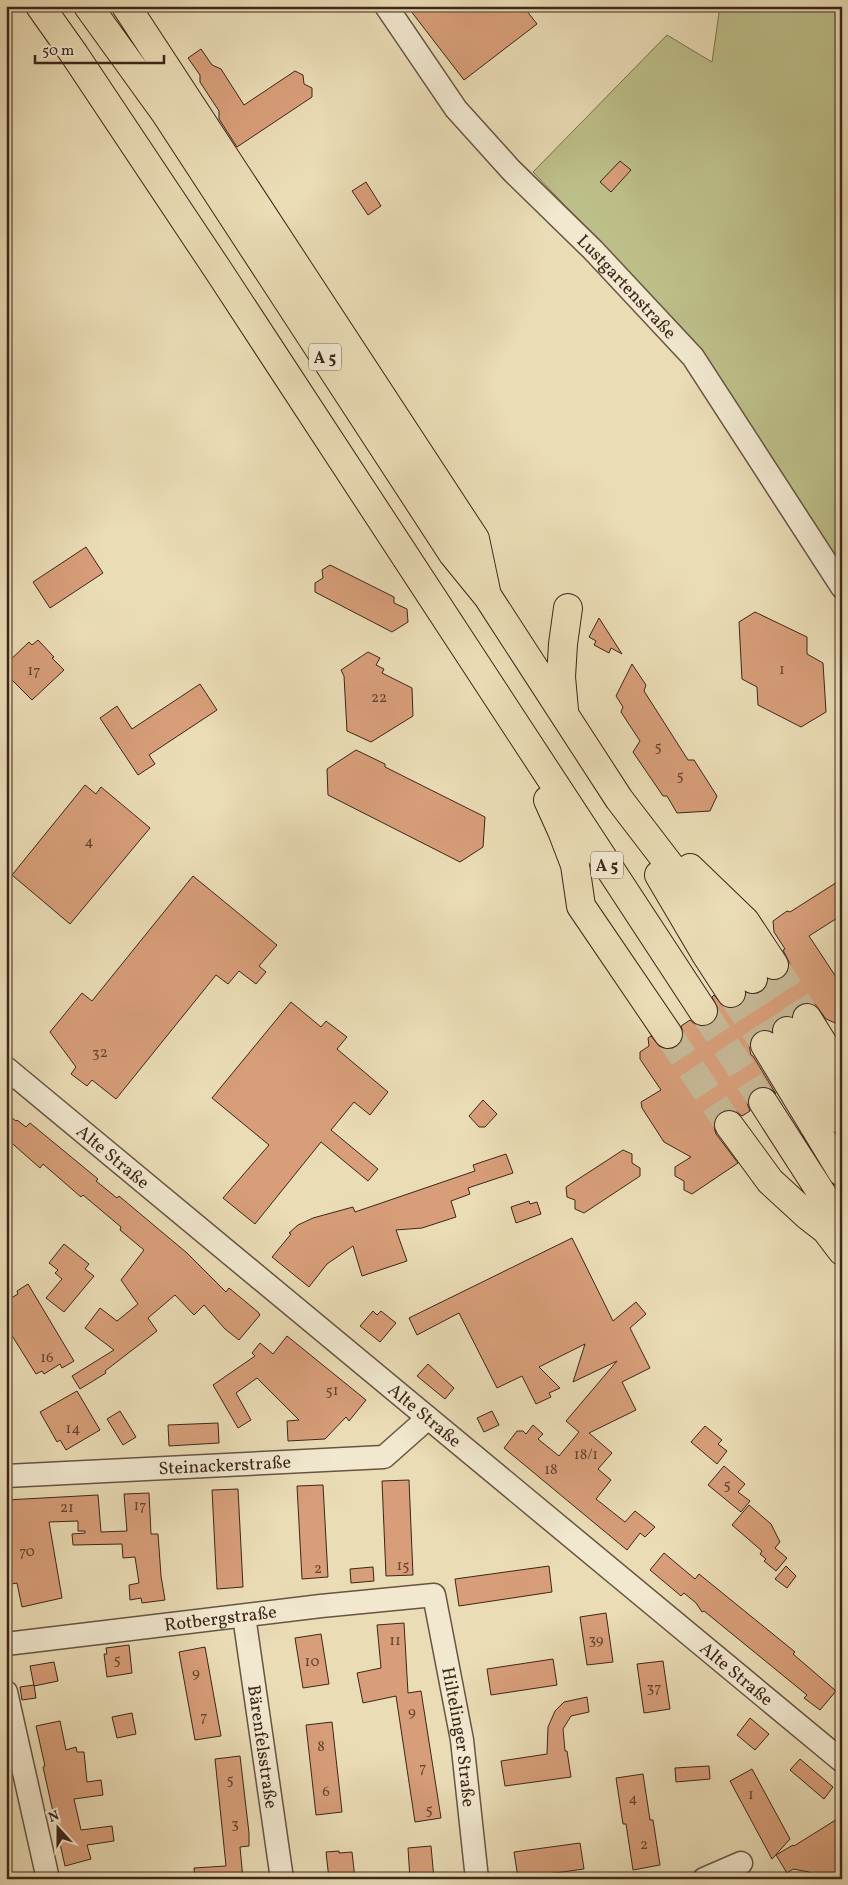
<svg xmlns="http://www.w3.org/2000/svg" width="848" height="1885" viewBox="0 0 848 1885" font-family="Vollkorn,serif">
	<rect width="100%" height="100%" fill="#eadcb5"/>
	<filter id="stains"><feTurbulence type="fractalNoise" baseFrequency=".004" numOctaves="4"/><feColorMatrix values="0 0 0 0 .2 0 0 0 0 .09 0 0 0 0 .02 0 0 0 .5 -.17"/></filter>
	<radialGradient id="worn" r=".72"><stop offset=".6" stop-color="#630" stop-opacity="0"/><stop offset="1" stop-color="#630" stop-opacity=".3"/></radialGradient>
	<!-- green -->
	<path fill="#bdbf89" stroke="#7d7252" d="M720,6H842V566L719,377L688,334L533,172L667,35L712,62Z"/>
	<!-- building -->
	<path fill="#d79e79" stroke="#3d261b" d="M407,6H523L537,24L464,80Z
		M201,49L212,65L221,69L244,105L295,71L303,75L304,84L312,88V97L237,147L219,119V111L200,82V75L188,58Z
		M620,161L631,170L611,192L600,182Z
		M366,182L381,206L368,215L352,191Z
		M86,547L103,573L50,608L33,582Z
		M330,565L394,597V603L407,609L408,622L392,632L315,592V583L323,578L322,570Z
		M755,612L807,637V654L823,663L826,712L801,727L758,705L757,687L742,679L739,622Z
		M599,618L622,654L611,648L609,653L594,645L596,641L589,637Z
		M38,640L54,657L52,658L64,670L32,700L6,674V664L29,642L32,645Z
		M368,652L380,658L376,665L384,669L382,673L412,688L413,716L371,742L347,731L344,676L341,670Z
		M632,664L646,685L644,691L688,760H694L717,796L710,811L677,813L667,796H663L633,752L640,741L621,712L623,707L616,696Z
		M200,684L217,710L149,755L155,764L138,775L100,718L117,706L132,729Z
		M356,750L385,764V767L485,817L483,847L460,862L328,795L327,769Z
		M85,785L96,794L101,787L150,828L70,924L12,875Z
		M193,876L277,945L259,966L266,972L256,984L239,971L228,984L216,975L116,1099L92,1080L87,1086L71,1074L76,1067L50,1032L82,993L92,1001Z
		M842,879V915L809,936L842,986V1026L826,1019L815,1004L806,1002L798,1005L793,1010L792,1017L786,1015L778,1018L773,1024L771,1031L764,1029L757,1032L752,1037L749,1045L751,1055L753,1056L776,1094L770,1088L762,1086L755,1089L749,1095L747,1103L750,1111L742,1116L736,1111L728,1109L719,1113L715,1119L714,1127L716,1134L738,1163L692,1194L684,1190V1181L675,1176V1167L691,1157L664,1142L642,1108L641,1102L661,1090L640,1059V1052L649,1046L648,1038L651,1036L662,1048L670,1049L676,1047L682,1040L683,1032L681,1026L690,1020L696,1025L703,1027L712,1024L717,1018L719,1011L712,997L714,995L724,1007L732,1009L740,1006L745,1000L746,993L755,994L762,992L767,986L768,979L775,980L783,978L788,972L790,964L783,950L785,949L774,932L773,921L787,911L790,912Z
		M291,1002L321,1027L326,1021L347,1037L337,1049L388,1092L370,1115L354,1102L331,1130L378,1169L368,1181L321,1142L255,1224L223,1198L269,1145L212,1098Z
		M483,1100L497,1114L485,1127H479L469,1116Z
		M6,1113L16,1121L17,1120L26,1127L30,1123L98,1179L96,1181L117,1198L119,1196L187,1253L226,1292L229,1288L258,1312L260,1315L239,1340L225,1329L204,1305L194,1315L175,1295L148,1318L157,1331L105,1371L106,1373L80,1389L72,1376L114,1350L85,1328L100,1308L117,1321L138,1304L121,1280L144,1250L120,1230L121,1227L83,1195L81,1197L43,1164L40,1168L6,1138Z
		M623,1150L632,1154V1163L640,1168V1176L584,1213L575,1209V1200L567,1197L566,1187Z
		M506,1154L513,1173L468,1188L470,1194L451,1201L456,1217L422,1228L396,1230L407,1261L362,1276L353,1246L327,1264L309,1287L272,1257L291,1234L289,1233L298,1225L313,1218L353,1207L355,1212L475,1171L473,1165Z
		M529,1201L530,1204L537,1202L541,1214L516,1223L511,1207Z
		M572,1238L613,1321L636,1302L646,1314L630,1328L650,1368L622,1382L636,1410L589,1433L612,1453L598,1469L611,1480L596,1499L625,1522L635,1511L655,1527L645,1537L640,1533L627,1550L504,1448L517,1431H523L526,1434L533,1425L543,1434L538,1439L559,1456L579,1432L566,1421L617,1361L573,1382L585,1344L539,1367L560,1388L549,1393L551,1397L536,1404L522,1376L497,1388L459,1313L417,1335L409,1318Z
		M64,1244L89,1264L85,1269L94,1276L64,1312L46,1298L62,1279L55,1273L58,1270L49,1263Z
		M28,1284L74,1361L62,1368L60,1364L44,1374L42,1371L36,1374L6,1326V1301L18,1294L17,1291Z
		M373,1311L377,1315L381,1311L396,1323L380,1342L360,1326Z
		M287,1336L366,1400L349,1421L346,1417L325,1439L288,1441L287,1421L299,1420L257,1378L236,1393L251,1420L238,1428L213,1385L255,1356L252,1353L260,1343L273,1354Z
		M428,1364L454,1388L445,1399L417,1376Z
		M77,1391L100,1430L66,1450L60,1440L57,1442L40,1412Z
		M120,1411L136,1437L123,1445L107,1419Z
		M492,1411L499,1425L484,1432L477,1418Z
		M218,1423L219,1443L169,1446L168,1425Z
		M705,1426L722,1440L718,1444L727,1451L717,1464L691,1442Z
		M724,1466L745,1484L738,1492L750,1501L741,1512L708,1485Z
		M409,1480L413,1575L386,1576L382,1481Z
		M323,1485L328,1577L302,1579L297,1486Z
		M238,1489L243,1587L217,1589L212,1490Z
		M149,1493L151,1534H158L161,1576L165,1600L142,1603L141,1598L130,1600L129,1585L139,1583L135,1557L123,1558L122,1544L73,1545L72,1534L85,1533V1531H78V1521L49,1522L62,1598L22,1607L17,1583L6,1585V1500L98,1495L101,1532L127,1531L124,1494Z
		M749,1505L771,1524L780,1542L775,1548L787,1558L776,1571L764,1561L766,1559L760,1554L762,1551L732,1525Z
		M664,1553L695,1579L699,1574L795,1652L793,1654L836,1691L820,1710L804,1698L807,1695L704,1611L702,1612L696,1603L684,1593L681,1596L650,1570Z
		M549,1566L552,1592L459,1606L455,1579Z
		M786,1566L796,1576L787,1588L775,1579Z
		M373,1567L374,1581L351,1583L350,1569Z
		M606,1613L613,1662L587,1665L580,1617Z
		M404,1623L408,1693L421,1691L441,1818L415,1822L396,1696L363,1703L357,1673L381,1668L377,1625Z
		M321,1634L329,1684L303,1688L295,1638Z
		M129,1645L132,1673L107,1677L104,1654H107L106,1648Z
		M205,1647L221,1736L195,1740L179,1652Z
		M553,1659L557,1685L491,1695L487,1669Z
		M663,1661L670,1709L644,1713L637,1664Z
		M54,1662L58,1681L34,1686L30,1666Z
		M34,1685L36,1698L22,1700L20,1687Z
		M587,1697L589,1712L571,1716L563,1729L565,1751H567L571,1777L505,1786L501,1761L547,1754L548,1727L555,1711L564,1702Z
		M132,1713L136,1734L117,1738L112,1717Z
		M750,1718L769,1734L755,1750L737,1735Z
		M60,1721L66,1750L76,1747L77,1752H84L87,1782L101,1780L103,1795L74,1799L81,1830L112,1826L114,1841L87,1845L91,1859L65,1866L43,1767L45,1766L36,1726Z
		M332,1722L342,1812L316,1815L306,1725Z
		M240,1756L249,1833V1846L240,1847L243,1879H195L194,1868L226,1866L215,1759Z
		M800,1759L833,1787L824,1799L790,1770Z
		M709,1766L710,1779L676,1782L675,1768Z
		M752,1769L790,1839L772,1859L730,1781Z
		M643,1774L650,1820H653L660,1865L633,1870L626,1824H623L616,1778Z
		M842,1816V1879H809V1872L793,1869L787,1873L776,1855L793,1845L794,1846Z
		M580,1843L584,1869L518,1878L514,1852Z
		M431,1846L434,1879H410L408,1848Z
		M339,1851V1853L352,1852L355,1879H329L326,1852Z"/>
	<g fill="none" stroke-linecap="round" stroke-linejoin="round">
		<!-- highway-tunnel -->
		<path stroke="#c7b896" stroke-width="28" stroke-dasharray="28 14" stroke-linecap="butt" d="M774,965L807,1018
			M753,979L787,1031
			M731,993L765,1045
			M703,1011L763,1102
			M668,1034L729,1125"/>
		<defs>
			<g id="minor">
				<path id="s1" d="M386,6L456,109L511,170L593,250L693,357L842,587"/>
				<path id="s2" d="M6,1068L842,1761"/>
				<path id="s3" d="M6,1476L384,1457L428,1418"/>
				<path id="s4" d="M244,1616L282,1879"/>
				<path id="s5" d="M6,1644L321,1606L434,1595L462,1740L477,1879"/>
				<path d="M6,1692L48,1879"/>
				<path d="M704,1879L741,1863"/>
			</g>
			<path id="highway" d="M40,6L74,54L218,270L703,1011
				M88,6L166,114L453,554L488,597L619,799L724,936L753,979
				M126,6L475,539L486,591
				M564,710L561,677L563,644L568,608
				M548,800L562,831L575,865L581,906L668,1034
				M690,868L745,921L774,965
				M659,875L705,953L731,993
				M807,1018L842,1074
				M787,1031L842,1120
				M765,1045L842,1172
				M763,1102L842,1225
				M729,1125L770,1181L808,1216L826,1230L842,1251"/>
		</defs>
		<!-- minor casing -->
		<use href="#minor" stroke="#685442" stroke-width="25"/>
		<!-- highway casing -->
		<use href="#highway" stroke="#3d261b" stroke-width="30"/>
		<!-- minor -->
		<use href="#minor" stroke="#f1e8cf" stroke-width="22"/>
		<!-- highway -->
		<use href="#highway" stroke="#eadcb5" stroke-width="28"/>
	</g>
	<g text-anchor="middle" stroke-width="4.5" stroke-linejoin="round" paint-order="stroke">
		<!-- number labels -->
		<g font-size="15" fill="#644432">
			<text x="782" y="674">1</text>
			<text x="34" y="675">17</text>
			<text x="379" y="702">22</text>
			<text x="658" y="751">5</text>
			<text x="680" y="780">5</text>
			<text x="89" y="846">4</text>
			<text x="100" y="1057">32</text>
			<text x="47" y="1362">16</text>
			<text x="332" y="1395">51</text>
			<text x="73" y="1433">14</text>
			<text x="586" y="1459">18/1</text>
			<text x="551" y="1474">18</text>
			<text x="727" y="1489">5</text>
			<text x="140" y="1510">17</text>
			<text x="67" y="1512">21</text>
			<text x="27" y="1556">70</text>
			<text x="403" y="1570">15</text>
			<text x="318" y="1573">2</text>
			<text x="596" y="1644">39</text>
			<text x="395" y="1645">11</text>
			<text x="117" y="1664">5</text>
			<text x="312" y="1666">10</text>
			<text x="196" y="1677">9</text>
			<text x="654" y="1692">37</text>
			<text x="412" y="1716">9</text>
			<text x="204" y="1721">7</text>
			<text x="321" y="1751">8</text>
			<text x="423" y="1772">7</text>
			<text x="230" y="1784">5</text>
			<text x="326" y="1796">6</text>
			<text x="751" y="1799">1</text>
			<text x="633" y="1803">4</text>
			<text x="429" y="1814">5</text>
			<text x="235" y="1828">3</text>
			<text x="644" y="1849">2</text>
		</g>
		<!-- shield labels -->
		<g fill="#f1e8cf" stroke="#736051" stroke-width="1">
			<rect x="309" y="343.5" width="32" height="27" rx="4"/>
			<rect x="591" y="851.5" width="32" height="27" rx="4"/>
		</g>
		<g font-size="16" font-weight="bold" fill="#3d261b">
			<text x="325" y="363">A 5</text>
			<text x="607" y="871">A 5</text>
		</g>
		<!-- street labels -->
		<g font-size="18" fill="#3d261b" stroke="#f1e8cf">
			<text dy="6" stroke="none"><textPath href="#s1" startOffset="371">Lustgartenstraße</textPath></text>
			<text dy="6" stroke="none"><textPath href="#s2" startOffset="139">Alte Straße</textPath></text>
			<text dy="6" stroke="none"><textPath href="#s2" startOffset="544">Alte Straße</textPath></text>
			<text dy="6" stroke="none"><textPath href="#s3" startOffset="219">Steinackerstraße</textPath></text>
			<text dy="6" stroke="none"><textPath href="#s5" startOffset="216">Rotbergstraße</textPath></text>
			<text dy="6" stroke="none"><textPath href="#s2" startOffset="949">Alte Straße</textPath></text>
			<text dy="6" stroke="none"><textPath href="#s5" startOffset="575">Hiltelinger Straße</textPath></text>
			<text dy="6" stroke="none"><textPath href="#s4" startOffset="132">Bärenfelsstraße</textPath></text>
		</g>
	</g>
	<!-- margin -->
	<rect width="848" height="1885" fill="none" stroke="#eadcb5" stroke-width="25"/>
	<rect x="8" y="8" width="833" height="1870" fill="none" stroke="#3d261b" stroke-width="2.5"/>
	<rect x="12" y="12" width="823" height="1860" fill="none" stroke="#3d261b"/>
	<!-- north arrow -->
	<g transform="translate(58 1828) rotate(339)" stroke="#f1e8cf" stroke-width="4" paint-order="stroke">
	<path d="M0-4L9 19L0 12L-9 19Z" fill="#3d261b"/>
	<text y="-8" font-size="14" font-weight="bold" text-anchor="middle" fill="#3d261b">N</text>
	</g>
	<!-- scale -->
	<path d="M35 55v8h129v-8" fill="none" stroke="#3d261b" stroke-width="2.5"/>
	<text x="42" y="55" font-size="15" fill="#3d261b" stroke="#f1e8cf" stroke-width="4" paint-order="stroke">50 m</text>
	<rect width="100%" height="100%" filter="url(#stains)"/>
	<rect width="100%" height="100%" fill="url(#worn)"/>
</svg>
